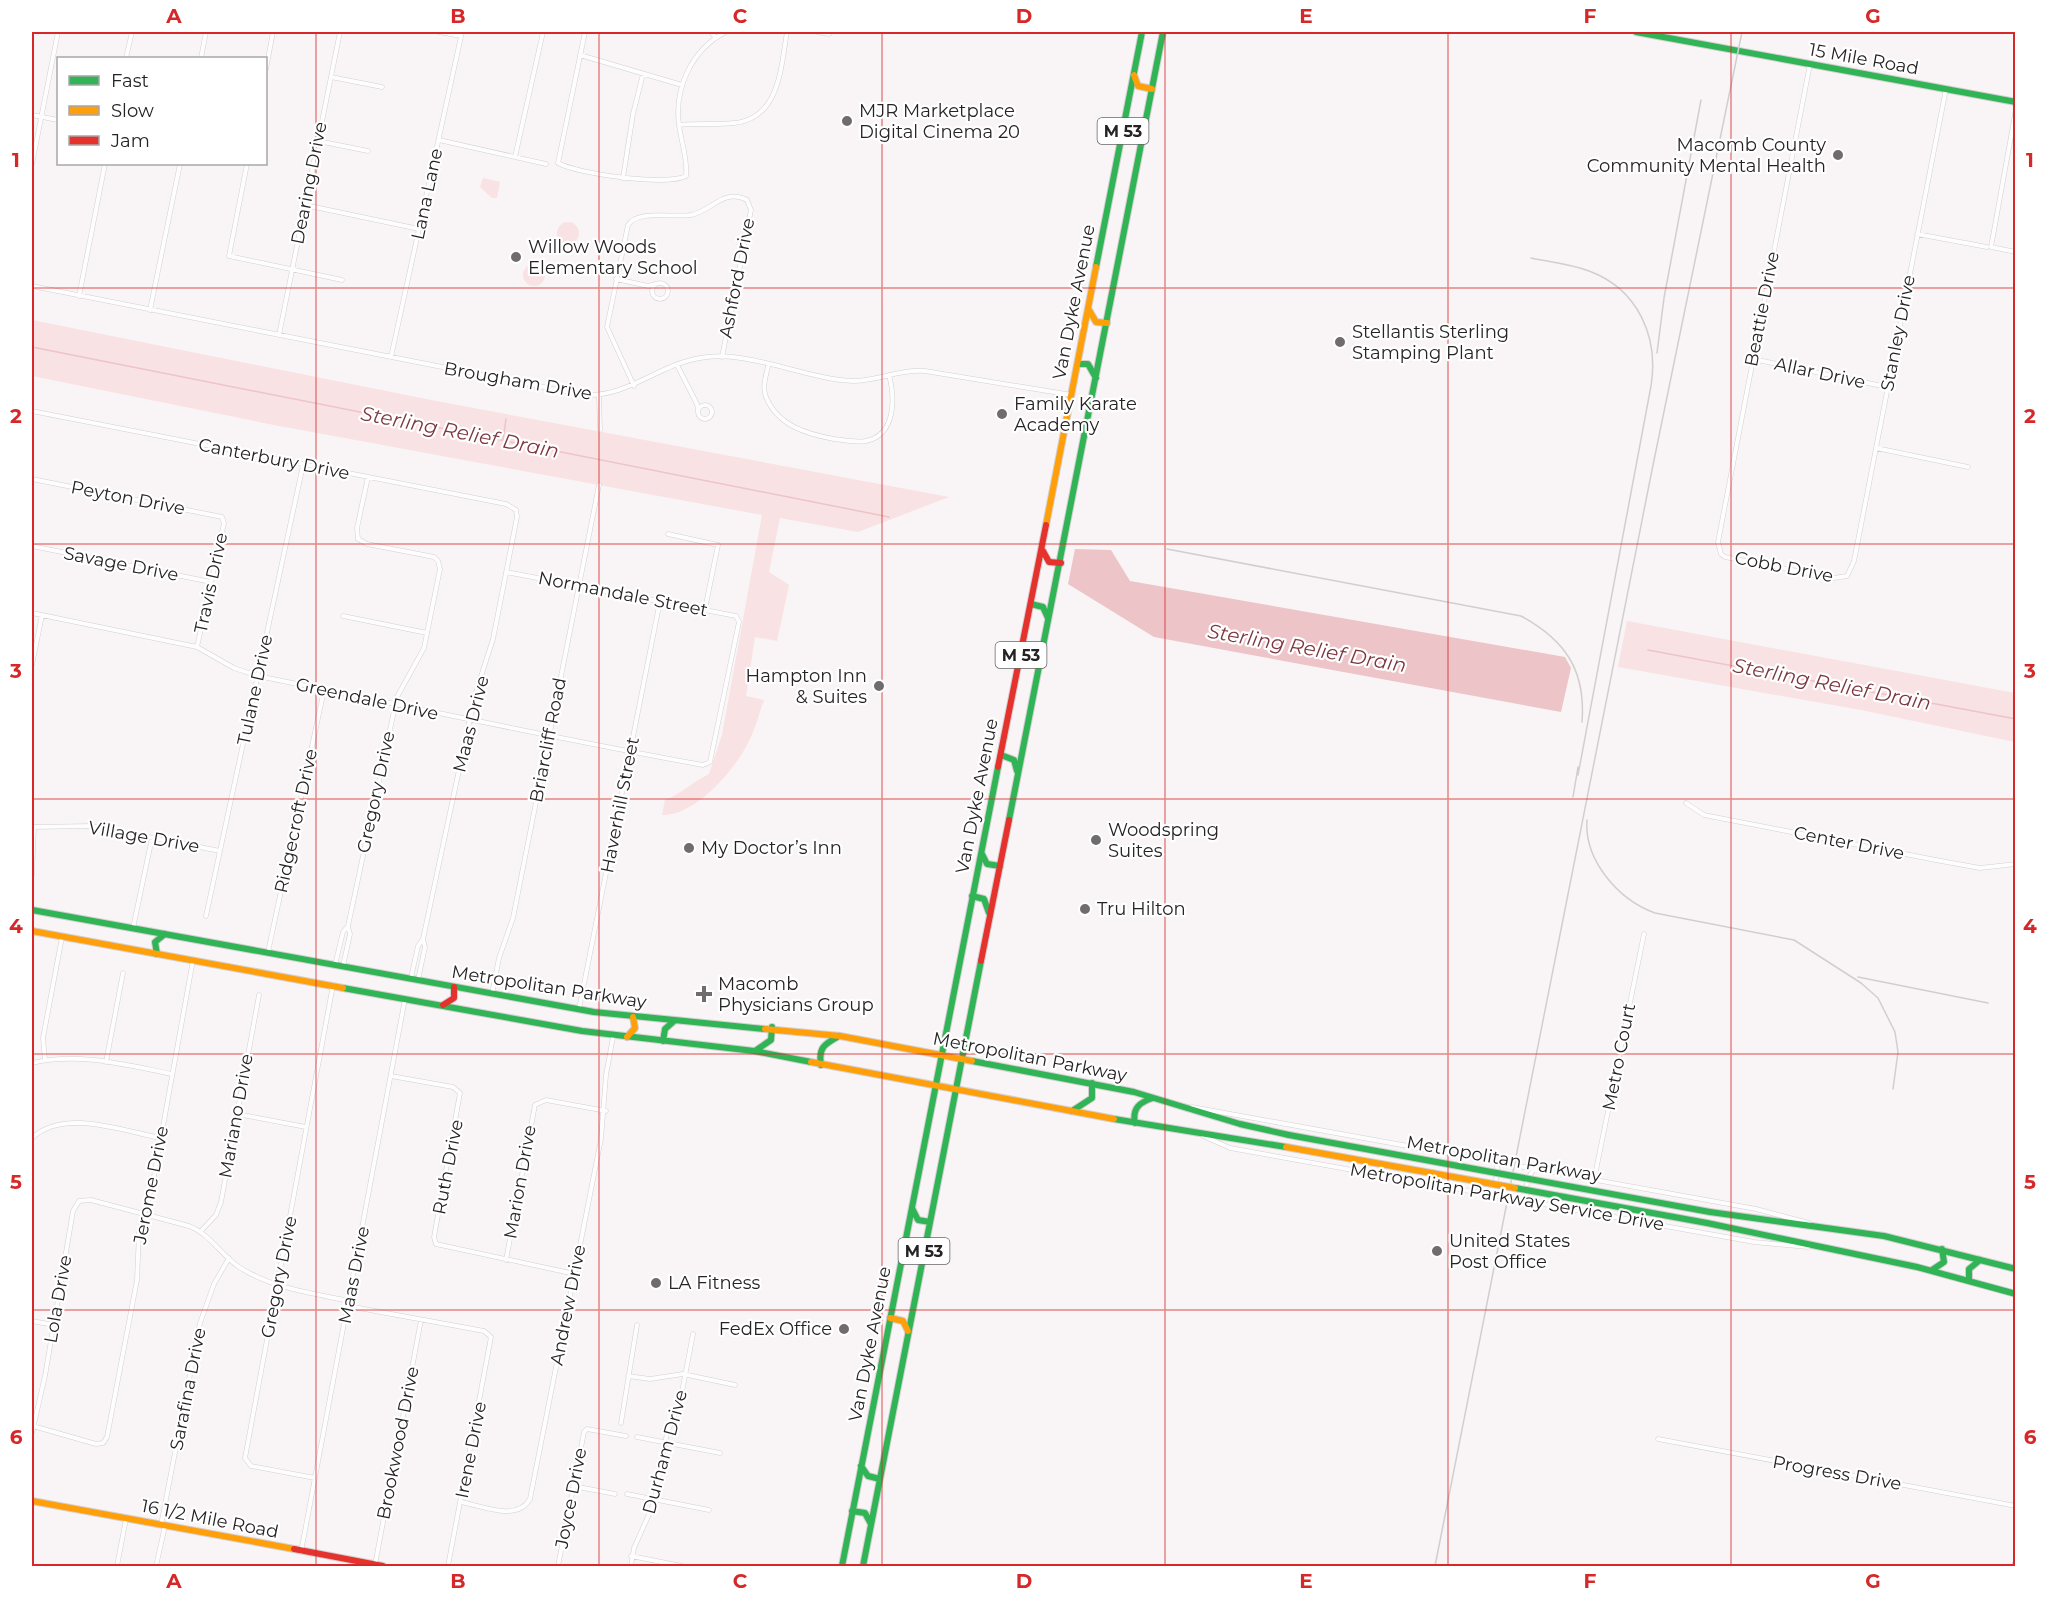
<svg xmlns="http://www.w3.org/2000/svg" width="2047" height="1598" viewBox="0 0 2047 1598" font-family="Montserrat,sans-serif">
	<rect width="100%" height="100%" fill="#f9f4f5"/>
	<!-- green -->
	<path fill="#f9e2e3" d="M483,178L500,182L497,198H492L480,187Z
		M557 233a11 11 0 1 1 22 0a11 11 0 1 1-22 0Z
		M523 275a11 11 0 1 1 22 0a11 11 0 1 1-22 0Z
		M32,320L431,400L949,497L858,532L780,518L769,572L789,585L777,641L755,637L746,696L764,700C759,714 755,730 748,743C734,771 695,816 662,815L665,800C683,793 692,782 709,774L722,735L762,515L274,425L32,376Z
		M1627,621L2015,693V742L1861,710L1618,667Z"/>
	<!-- water -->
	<path fill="#edc4c7" d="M1075,549L1111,550L1130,581L1565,657L1571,668L1561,712L1154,637L1068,584Z"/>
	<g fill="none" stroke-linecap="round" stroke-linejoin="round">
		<!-- stream -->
		<path stroke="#edc4c7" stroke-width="1.5" d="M32,347L889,517
			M503,440L506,419
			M1648,650L2016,719"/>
		<defs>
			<path id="street" d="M439,32L461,36
				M585,32L558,163C577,174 667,186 686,176C688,160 681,141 679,125C674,88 692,49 726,32
				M711,32L715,37
				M817,32L829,34
				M580,55L682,85
				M126,58L132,32
				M201,58L206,32
				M1810,64L1718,542L1721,554L1725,557L1834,578L1847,576L1854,561L1946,89
				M266,69L273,32
				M331,77L382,87
				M2016,109L1991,247L2016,252
				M32,115L58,120
				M679,125C697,123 716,125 734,123C780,119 781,66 787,32
				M439,140L546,164
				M318,141L368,151
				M515,157L543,32
				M32,164L58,32
				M247,164L229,256L342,280
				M623,178L633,114L643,74
				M305,205L419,229
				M1917,234L1987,247
				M616,279L648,286L656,284
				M652 291a8 8 0 1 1 16 0a8 8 0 1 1-16 0Z
				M32,286L584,395C628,397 658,365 700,358C748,349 804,379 853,381C877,381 900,369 925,371L1072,395
				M79,296L105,164
				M150,310L180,164
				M279,335L340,32
				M391,357L462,32
				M1753,359L1887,387
				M677,365L697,404L698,411
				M768,366C766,376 762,387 766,397C778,426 807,434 834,439C844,440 856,443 866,441C896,435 895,398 889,375
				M634,386L607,327L628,225C638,209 673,218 691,215C712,211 723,188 747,200L751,210L722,357
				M599,396L600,430
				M698 412a7 7 0 1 1 14 0a7 7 0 1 1-14 0Z
				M32,411L506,504L516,510L517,517L493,639L475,695L423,939L418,946L411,978
				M1876,448L1968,467
				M32,479L222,517L224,523L197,647
				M668,534L718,545L705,609
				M32,546L211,582
				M32,613L197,647L234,668L258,676C406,706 554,738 703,765L710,762L739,622L736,616L506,572
				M343,616L427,633
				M32,665L42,615
				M1686,803L1704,815L1941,861L1980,868L2016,864
				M32,827L92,826L220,851
				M32,875L34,827
				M206,916L303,465
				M133,928L152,838
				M268,952L324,690
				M335,965L343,932L348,926L397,697L424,648L440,569L438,561L434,557L367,544L358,539L357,528L368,477
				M343,966L350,934L348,927
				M418,980L425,947L423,940
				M492,994L499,958L513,918L599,485
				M579,1009L660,601
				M45,1060L43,1038L62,937
				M106,1062L123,973
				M32,1063C79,1052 125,1065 172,1074
				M391,1076L453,1087L460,1093L434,1237L436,1244L575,1274
				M1192,1107L1756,1209L1809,1223
				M237,1114L306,1127
				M1203,1136L1230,1148L1754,1242L1808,1247
				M32,1138C64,1108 122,1131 161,1138
				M1594,1180L1644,934
				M1488,1194C1496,1187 1499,1172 1496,1162
				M1528,1200C1524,1192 1527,1175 1535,1169
				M201,1231L216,1215L221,1202L259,995
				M506,1260L535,1105L546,1100L606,1111
				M348,1306L484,1331L491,1337L448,1566
				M32,1321L54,1325
				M628,1376L650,1379L683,1374L735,1385
				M621,1423L637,1325
				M33,1426L96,1444L103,1443L107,1437L137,1280L139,1233L153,1182L193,960
				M32,1433L45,1376L73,1211L79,1201L91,1200L189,1226C210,1234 221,1255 239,1267C271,1288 312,1293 349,1301
				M637,1437L720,1453
				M1658,1439L2016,1506
				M315,1478L251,1466L245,1458L333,985
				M573,1486L615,1494
				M627,1494L709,1510
				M461,1502C482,1506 517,1522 530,1499L601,1139L606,1075L613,1037
				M161,1525L200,1323L214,1284L229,1258
				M301,1552L405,999
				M631,1556L682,1566
				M375,1565L421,1320
				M117,1566L126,1519
				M156,1566L165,1526
				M558,1566L584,1432L587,1429L626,1436
				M631,1566L634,1548L654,1503L667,1433L680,1402L693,1334"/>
			<path id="fast" d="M1636,32L2016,102
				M1124,123L1137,126L1142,136
				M1096,267L1142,32
				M1078,364H1088L1096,378
				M1031,604L1043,607L1048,618
				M1001,755L1014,760L1017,771
				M1009,820L1163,32
				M982,854L987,864L1000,866
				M972,896L984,899L989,913
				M32,910L594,1012L765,1029
				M157,954L155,942L165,934
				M343,988L582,1031L754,1051L811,1062
				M663,1041L665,1029L674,1021
				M755,1051L771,1040L772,1027
				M972,1061L1134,1092L1240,1124L1289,1135
				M821,1065C818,1047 825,1044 839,1036
				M1072,1111L1092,1098V1083
				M1114,1119L1286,1147
				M1135,1123C1132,1108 1140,1102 1153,1098
				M912,1208L918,1220L930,1222
				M1710,1212L1884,1236L2016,1269
				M1707,1223L1917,1267L2016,1294
				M1932,1270L1944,1262L1942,1249
				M1969,1281V1269L1980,1260
				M861,1466L868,1476L880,1479
				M852,1511L865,1513L871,1524
				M842,1566L998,767
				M863,1566L981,961
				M2015,1566L2016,1564"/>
			<path id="slow" d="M1134,75L1138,86L1152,89
				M1089,310L1096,322L1107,323
				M1046,525L1096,267
				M32,931L343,988
				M765,1029L840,1036L972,1061
				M627,1037L635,1028L633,1017
				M811,1062L1114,1119
				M890,1318L903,1321L908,1331
				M32,1501L294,1549"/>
			<path id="jam" d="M1043,551L1049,562L1061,563
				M998,767L1046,525
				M981,961L1009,820
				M443,1005L454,998V987
				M294,1549L383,1566"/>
		</defs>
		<!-- street casing -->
		<use href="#street" stroke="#d4d0d1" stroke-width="5"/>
		<!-- fast casing -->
		<use href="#fast" stroke="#d4d0d1" stroke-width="8"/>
		<!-- slow casing -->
		<use href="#slow" stroke="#d4d0d1" stroke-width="8"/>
		<!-- jam casing -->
		<use href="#jam" stroke="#d4d0d1" stroke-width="8"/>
		<!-- street -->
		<use href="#street" stroke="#fefdfe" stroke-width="4"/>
		<!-- fast -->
		<use href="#fast" stroke="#30b455" stroke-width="6"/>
		<!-- slow -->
		<use href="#slow" stroke="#ff9f0a" stroke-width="6"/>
		<!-- jam -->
		<use href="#jam" stroke="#e5322d" stroke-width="6"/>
		<!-- rail -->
		<path stroke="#d0cfd0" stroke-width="1.5" d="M1531,258C1550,262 1571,264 1589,271C1638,289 1659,337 1651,386L1578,775
			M1657,353L1664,298L1701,100
			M1167,549L1521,616C1565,640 1586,670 1582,722
			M1573,797L1578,767
			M1587,820C1584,861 1619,900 1655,913L1794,940L1861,983L1878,998L1895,1032L1898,1052L1893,1089
			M1858,977L1988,1003
			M1435,1566L1652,470L1742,32"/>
		<defs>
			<path id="fast-bridge" d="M1289,1135L1710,1212
				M1515,1188L1707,1223"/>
			<path id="slow-bridge" d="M1286,1147L1515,1188"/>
		</defs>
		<!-- fast-bridge casing -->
		<use href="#fast-bridge" stroke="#d1cfcf" stroke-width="8" stroke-linecap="butt"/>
		<!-- slow-bridge casing -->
		<use href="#slow-bridge" stroke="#d1cfcf" stroke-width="8" stroke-linecap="butt"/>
		<!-- fast-bridge -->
		<use href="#fast-bridge" stroke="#30b455" stroke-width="6"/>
		<!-- slow-bridge -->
		<use href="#slow-bridge" stroke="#ff9f0a" stroke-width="6"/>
	</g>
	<!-- grid -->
	<path fill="none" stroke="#d62828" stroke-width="1.5" stroke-opacity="0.55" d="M316,32V1566M599,32V1566M882,32V1566M1165,32V1566M1448,32V1566M1731,32V1566M32,288H2016M32,544H2016M32,799H2016M32,1054H2016M32,1310H2016"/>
	<!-- markers -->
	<g fill="#706c6d" stroke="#fff" stroke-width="2">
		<circle cx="847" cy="121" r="6"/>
		<circle cx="1838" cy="155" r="6"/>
		<circle cx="516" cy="257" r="6"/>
		<circle cx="1340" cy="342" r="6"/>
		<circle cx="1002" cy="414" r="6"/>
		<circle cx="879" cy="686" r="6"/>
		<circle cx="1096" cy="840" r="6"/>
		<circle cx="689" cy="848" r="6"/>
		<circle cx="1085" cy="909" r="6"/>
		<path d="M701 985h6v6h6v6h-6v6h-6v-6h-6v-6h6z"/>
		<circle cx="1437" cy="1251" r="6"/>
		<circle cx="656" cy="1283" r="6"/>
		<circle cx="844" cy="1329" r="6"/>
	</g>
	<g text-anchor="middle" stroke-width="4.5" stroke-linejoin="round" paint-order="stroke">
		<!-- shield labels -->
		<g fill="#fff" stroke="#676566" stroke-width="1.5">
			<rect x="1097.5" y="118" width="51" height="26" rx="4.5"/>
			<rect x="995.5" y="642" width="51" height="26" rx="4.5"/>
			<rect x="898.5" y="1238" width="51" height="26" rx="4.5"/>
		</g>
		<g font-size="16" font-weight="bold" fill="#262324">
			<text x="1123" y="137">M 53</text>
			<text x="1021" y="661">M 53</text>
			<text x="924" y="1257">M 53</text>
		</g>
		<!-- street labels -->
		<g font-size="18" fill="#262324" stroke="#fff">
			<text transform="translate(1864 59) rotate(10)" y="6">15 Mile Road</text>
			<text transform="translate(309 183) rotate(-79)" y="6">Dearing Drive</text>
			<text transform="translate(427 194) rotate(-78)" y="6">Lana Lane</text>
			<text transform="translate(737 278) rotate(-79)" y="6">Ashford Drive</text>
			<text transform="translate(1074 302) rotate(-79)" y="6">Van Dyke Avenue</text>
			<text transform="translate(1762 309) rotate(-79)" y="6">Beattie Drive</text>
			<text transform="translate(1898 333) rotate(-79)" y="6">Stanley Drive</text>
			<text transform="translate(1820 373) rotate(12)" y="6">Allar Drive</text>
			<text transform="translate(518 381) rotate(10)" y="6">Brougham Drive</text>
			<text transform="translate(274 459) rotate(11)" y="6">Canterbury Drive</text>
			<text transform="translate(128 498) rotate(11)" y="6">Peyton Drive</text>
			<text transform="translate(121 564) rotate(11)" y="6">Savage Drive</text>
			<text transform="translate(1784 567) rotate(11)" y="6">Cobb Drive</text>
			<text transform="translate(211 583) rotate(-78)" y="6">Travis Drive</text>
			<text transform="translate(623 594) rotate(11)" y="6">Normandale Street</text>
			<text transform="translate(255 690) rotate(-78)" y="6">Tulane Drive</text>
			<text transform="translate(367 699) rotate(12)" y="6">Greendale Drive</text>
			<text transform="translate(471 724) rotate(-76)" y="6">Maas Drive</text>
			<text transform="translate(548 740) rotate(-79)" y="6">Briarcliff Road</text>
			<text transform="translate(376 792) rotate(-78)" y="6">Gregory Drive</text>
			<text transform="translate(977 796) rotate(-79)" y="6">Van Dyke Avenue</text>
			<text transform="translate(620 805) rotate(-79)" y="6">Haverhill Street</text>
			<text transform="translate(296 821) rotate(-78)" y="6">Ridgecroft Drive</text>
			<text transform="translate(144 837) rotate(10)" y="6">Village Drive</text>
			<text transform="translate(1849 843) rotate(11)" y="6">Center Drive</text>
			<text transform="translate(549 987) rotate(9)" y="6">Metropolitan Parkway</text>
			<text transform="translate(1030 1057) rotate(11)" y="6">Metropolitan Parkway</text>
			<text transform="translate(1619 1057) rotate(-79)" y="6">Metro Court</text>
			<text transform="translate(236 1116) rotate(-80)" y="6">Mariano Drive</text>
			<text transform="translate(1504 1159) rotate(10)" y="6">Metropolitan Parkway</text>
			<text transform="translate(448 1167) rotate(-79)" y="6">Ruth Drive</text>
			<text transform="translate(520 1182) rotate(-80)" y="6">Marion Drive</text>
			<text transform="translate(151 1185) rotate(-79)" y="6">Jerome Drive</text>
			<text transform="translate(1507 1197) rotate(10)" y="6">Metropolitan Parkway Service Drive</text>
			<text transform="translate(354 1275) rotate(-79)" y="6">Maas Drive</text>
			<text transform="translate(279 1277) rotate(-79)" y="6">Gregory Drive</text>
			<text transform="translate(58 1299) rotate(-80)" y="6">Lola Drive</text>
			<text transform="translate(568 1305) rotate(-79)" y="6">Andrew Drive</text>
			<text transform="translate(870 1344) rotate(-79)" y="6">Van Dyke Avenue</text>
			<text transform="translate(188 1389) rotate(-79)" y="6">Sarafina Drive</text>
			<text transform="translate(398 1443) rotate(-79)" y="6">Brookwood Drive</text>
			<text transform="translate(471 1450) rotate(-79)" y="6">Irene Drive</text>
			<text transform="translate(665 1452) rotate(-75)" y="6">Durham Drive</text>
			<text transform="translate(1837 1473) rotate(10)" y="6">Progress Drive</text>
			<text transform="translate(571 1498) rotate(-79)" y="6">Joyce Drive</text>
			<text transform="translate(210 1519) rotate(11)" y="6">16 1/2 Mile Road</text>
		</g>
		<!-- poi labels -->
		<g font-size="18" fill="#262324" stroke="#fff" text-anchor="start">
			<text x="859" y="117">MJR Marketplace<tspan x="859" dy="21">Digital Cinema 20</tspan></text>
			<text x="1826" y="151" text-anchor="end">Macomb County<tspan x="1826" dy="21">Community Mental Health</tspan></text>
			<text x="528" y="253">Willow Woods<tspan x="528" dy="21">Elementary School</tspan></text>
			<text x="1352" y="338">Stellantis Sterling<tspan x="1352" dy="21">Stamping Plant</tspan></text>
			<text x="1014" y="410">Family Karate<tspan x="1014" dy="21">Academy</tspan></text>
			<text x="867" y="682" text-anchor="end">Hampton Inn<tspan x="867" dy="21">&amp; Suites</tspan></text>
			<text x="1108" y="836">Woodspring<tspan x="1108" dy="21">Suites</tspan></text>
			<text x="701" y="854">My Doctor’s Inn</text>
			<text x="1097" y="915">Tru Hilton</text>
			<text x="718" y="990">Macomb<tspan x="718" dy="21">Physicians Group</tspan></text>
			<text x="1449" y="1247">United States<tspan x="1449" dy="21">Post Office</tspan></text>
			<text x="668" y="1289">LA Fitness</text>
			<text x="832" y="1335" text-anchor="end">FedEx Office</text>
		</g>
		<!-- water labels -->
		<g font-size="20" font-style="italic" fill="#7c3740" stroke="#fff">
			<text transform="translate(460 432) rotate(11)" y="7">Sterling Relief Drain</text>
			<text transform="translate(1307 648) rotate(10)" y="7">Sterling Relief Drain</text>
			<text transform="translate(1832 684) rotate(11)" y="7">Sterling Relief Drain</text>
		</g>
	</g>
	<!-- border -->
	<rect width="2047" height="1598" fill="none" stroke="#ffffff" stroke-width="66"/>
	<!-- legend -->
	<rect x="57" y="57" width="210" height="108" fill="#ffffff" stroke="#a8a7a7" stroke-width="1.5"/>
	<rect x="69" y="76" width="30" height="9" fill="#30b455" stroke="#a8a7a7" stroke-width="1.5"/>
	<text x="111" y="87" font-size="18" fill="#262324">Fast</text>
	<rect x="69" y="106" width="30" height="9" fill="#ff9f0a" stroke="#a8a7a7" stroke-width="1.5"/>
	<text x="111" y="117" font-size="18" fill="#262324">Slow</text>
	<rect x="69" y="136" width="30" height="9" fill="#e5322d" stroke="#a8a7a7" stroke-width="1.5"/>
	<text x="111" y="147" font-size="18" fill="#262324">Jam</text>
	<rect x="33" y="33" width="1981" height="1532" fill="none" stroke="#d62828" stroke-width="2"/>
	<g font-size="20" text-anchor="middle" font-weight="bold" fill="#d62828">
		<text x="174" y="23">A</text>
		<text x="458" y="23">B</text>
		<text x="740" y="23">C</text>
		<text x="1024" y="23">D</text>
		<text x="1306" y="23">E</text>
		<text x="1590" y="23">F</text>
		<text x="1873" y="23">G</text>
		<text x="16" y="167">1</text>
		<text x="2030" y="167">1</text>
		<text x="16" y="423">2</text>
		<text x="2030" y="423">2</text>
		<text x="16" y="678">3</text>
		<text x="2030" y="678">3</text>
		<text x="16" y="933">4</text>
		<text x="2030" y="933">4</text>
		<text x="16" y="1189">5</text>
		<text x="2030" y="1189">5</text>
		<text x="16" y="1444">6</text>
		<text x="2030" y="1444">6</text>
		<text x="174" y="1588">A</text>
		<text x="458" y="1588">B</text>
		<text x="740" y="1588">C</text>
		<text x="1024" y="1588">D</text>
		<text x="1306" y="1588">E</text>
		<text x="1590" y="1588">F</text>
		<text x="1873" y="1588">G</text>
	</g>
</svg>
